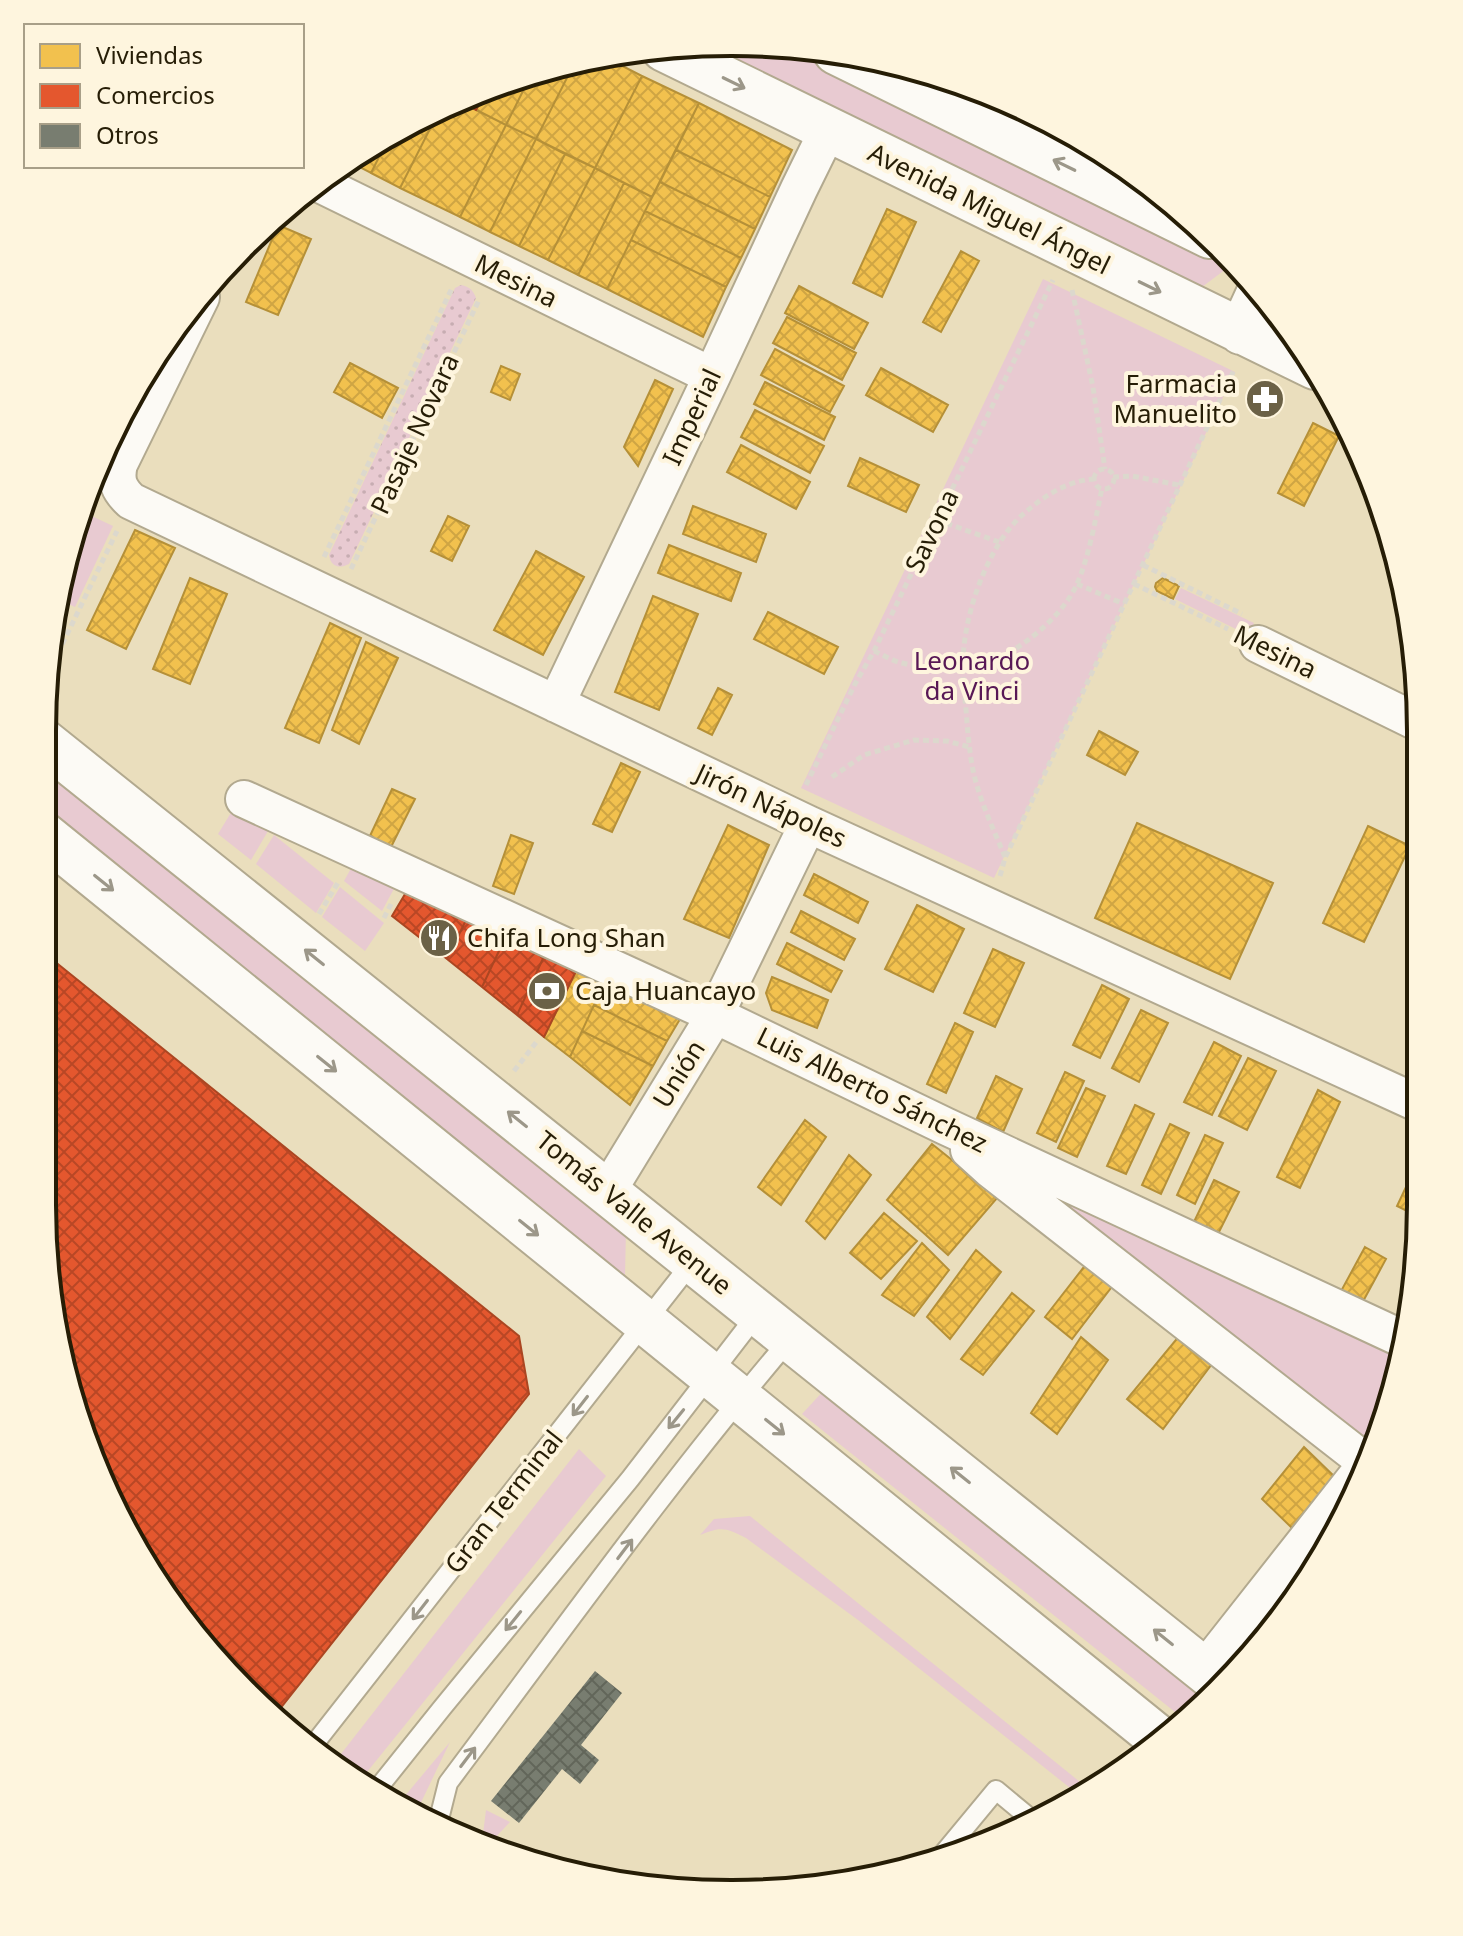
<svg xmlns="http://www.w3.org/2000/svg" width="1463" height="1936" viewBox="0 0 1463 1936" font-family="'Noto Sans',sans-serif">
	<defs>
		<pattern id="garden-dots" width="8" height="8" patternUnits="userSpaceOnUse" patternTransform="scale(2)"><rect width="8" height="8" fill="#e8cad1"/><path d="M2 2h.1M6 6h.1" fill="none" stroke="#c7adb2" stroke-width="1.8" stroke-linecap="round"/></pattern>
		<pattern id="homes-cross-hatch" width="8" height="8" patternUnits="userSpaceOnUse" patternTransform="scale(2)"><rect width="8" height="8" fill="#f2c14e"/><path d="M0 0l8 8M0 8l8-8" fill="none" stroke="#cfa543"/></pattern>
		<pattern id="shops-cross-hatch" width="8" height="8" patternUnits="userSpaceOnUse" patternTransform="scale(2)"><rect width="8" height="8" fill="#e4572e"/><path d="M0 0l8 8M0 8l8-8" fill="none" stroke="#b94725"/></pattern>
		<pattern id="building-cross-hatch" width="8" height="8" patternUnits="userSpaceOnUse" patternTransform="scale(2)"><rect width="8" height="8" fill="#787d70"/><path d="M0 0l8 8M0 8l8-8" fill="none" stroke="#62665a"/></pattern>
	</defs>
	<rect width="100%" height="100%" fill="#eadebd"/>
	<!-- green -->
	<path fill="#e8cad1" d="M731,42L784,47L1230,266L1194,293L693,46Z
		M1043,279L1235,372L994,878L801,788Z
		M81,511L113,526L75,607L58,599L66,553Z
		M1181,588L1254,623L1248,635L1175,599Z
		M43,759L626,1230L625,1276L43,808Z
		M237,806L268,831L251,860L218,834L232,811Z
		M274,835L334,883L316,913L256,864Z
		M354,863L397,883L382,911L344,881Z
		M340,887L384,923L365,951L322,917Z
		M993,1157L1402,1350L1396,1376L1365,1441Z
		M827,1387L1212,1698L1185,1720L802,1414Z
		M579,1449L606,1476L363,1777L337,1759Z
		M750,1516L1090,1790L1079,1795L858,1620L746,1538C726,1528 722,1526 700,1535L714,1519Z
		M450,1742L415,1815L399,1803Z
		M486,1810L510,1822L492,1841L491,1845L482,1842Z"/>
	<!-- garden -->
	<path fill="url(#garden-dots)" d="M461,285C470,287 473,290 476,298L349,564C339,569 331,567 329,555L455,288Z"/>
	<!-- homes -->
	<path fill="url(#homes-cross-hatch)" stroke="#b59038" stroke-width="2" d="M597,55H601L642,76L595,168L536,139L575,62Z
		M575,62L536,139L506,125L531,75Z
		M531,75L506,125L476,110L487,89Z
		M642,76L699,103L652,197L595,168Z
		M457,100L506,125L460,217L400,188L440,109Z
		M699,103L792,150L770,197L676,150Z
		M440,109L400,188L371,173L389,137Z
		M506,125L536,139L490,232L460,217Z
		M389,137L371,173L346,160L348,158Z
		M536,139L565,154L519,246L490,232Z
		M676,150L770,197L755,229L660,182Z
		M565,154L595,168L548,260L519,246Z
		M595,168L624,183L578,275L548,260Z
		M660,182L755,229L741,258L645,211Z
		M624,183L652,197L607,289L578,275Z
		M887,209L916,222L882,297L853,283Z
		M645,211L741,258L726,287L631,240Z
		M278,225L311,239L278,315L246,302Z
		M631,240L726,287L703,337L607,289Z
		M961,251L979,261L941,332L923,322Z
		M799,286L868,323L854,349L785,313Z
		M787,317L856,353L842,380L773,343Z
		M775,349L844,386L830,412L761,375Z
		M350,363L398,388L382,418L334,392Z
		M501,366L520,374L510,400L491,392Z
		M881,368L948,405L933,432L866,395Z
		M655,380L673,389L638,466L624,447Z
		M765,382L835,417L824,440L754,404Z
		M755,410L824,446L810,473L741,437Z
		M1313,423L1339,436L1304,506L1278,493Z
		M741,445L810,482L796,509L727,472Z
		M860,458L919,485L906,512L848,486Z
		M693,506L766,534L756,562L683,534Z
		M448,516L469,526L452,561L431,551Z
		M135,530L175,548L126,649L87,630Z
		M669,545L741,573L731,601L658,573Z
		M536,551L584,577L543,655L494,630Z
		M190,578L227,594L190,684L153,669Z
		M1163,578L1179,586L1173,599L1157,591L1155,587L1156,583Z
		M653,596L698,614L659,710L615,692Z
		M768,612L838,647L824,674L754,639Z
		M330,623L361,638L319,743L285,728Z
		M366,642L398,658L359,744L332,730Z
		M718,688L732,695L712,735L698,728Z
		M1099,731L1138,752L1125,775L1087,755Z
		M621,763L640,772L612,832L593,824Z
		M392,789L415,799L389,851L369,838Z
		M1137,823L1273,883L1230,979L1095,918Z
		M728,825L769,845L729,938L684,919Z
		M1368,826L1410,846L1364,942L1323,923Z
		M511,835L533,843L514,894L493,886Z
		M814,874L868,902L858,923L804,895Z
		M917,905L964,929L933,992L885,969Z
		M801,911L855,939L844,960L791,932Z
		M787,943L842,971L831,992L777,964Z
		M993,949L1024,963L995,1027L964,1013Z
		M578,967L606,979L570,1057L544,1037Z
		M772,977L828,1000L817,1028L772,1010L766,993Z
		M606,979L683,1014L667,1041L594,1005Z
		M1102,985L1129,999L1100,1058L1073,1045Z
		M594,1005L667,1041L653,1066L582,1031Z
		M1141,1010L1168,1023L1139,1082L1112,1068Z
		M955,1023L973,1032L946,1093L927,1084Z
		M582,1031L653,1066L630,1105L570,1057Z
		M1214,1042L1241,1056L1212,1115L1184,1102Z
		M1248,1058L1276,1071L1247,1130L1219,1116Z
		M1065,1072L1084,1081L1056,1142L1037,1133Z
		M996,1076L1022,1089L1003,1132L977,1118Z
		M1086,1088L1105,1096L1077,1157L1058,1148Z
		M1318,1090L1340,1102L1300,1188L1277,1177Z
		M1135,1105L1154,1114L1126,1174L1107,1166Z
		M805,1120L826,1137L781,1205L758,1187Z
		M1170,1124L1189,1133L1161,1194L1142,1185Z
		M1205,1135L1223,1143L1195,1204L1177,1195Z
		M932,1144L998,1197L948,1255L887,1200Z
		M849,1155L871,1175L825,1239L806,1221Z
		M1415,1168V1215L1397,1206Z
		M1214,1180L1239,1192L1215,1240L1191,1228Z
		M884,1213L917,1241L881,1279L850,1253Z
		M922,1243L949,1270L914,1316L882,1295Z
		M1365,1247L1386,1259L1361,1305L1340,1293Z
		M976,1250L1001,1272L950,1339L927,1317Z
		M1087,1263L1114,1284L1072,1339L1045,1317Z
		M1012,1293L1034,1311L983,1375L961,1359Z
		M1180,1335L1212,1364L1163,1429L1127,1399Z
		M1081,1337L1108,1360L1057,1434L1031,1413Z
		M1304,1447L1335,1477L1292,1528L1262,1499Z"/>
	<!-- shops -->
	<path fill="url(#shops-cross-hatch)" stroke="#ab4622" stroke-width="2" d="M487,89L476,110L457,100L467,95Z
		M408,889L468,916L447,959L392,916Z
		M468,916L507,934L482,987L447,959Z
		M507,934L546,952L517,1015L482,987Z
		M43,952L519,1336L529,1394L275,1715L244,1692L135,1550L66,1383L42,1204Z
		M546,952L578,967L544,1037L517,1015Z"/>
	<!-- building -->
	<path fill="url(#building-cross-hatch)" d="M595,1671L622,1693L581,1745L599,1760L580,1784L562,1769L519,1823L491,1801Z"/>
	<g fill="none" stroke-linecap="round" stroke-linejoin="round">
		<defs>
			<path id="lane" d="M315,1743L693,1261
				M378,1788L442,1708L630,1479L758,1313
				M437,1827L448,1783C560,1634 669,1481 790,1339
				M938,1860L996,1790L1031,1819"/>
			<path id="street" d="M320,184L712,376
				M201,297L119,464C115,481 119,490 131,501L808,824L1415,1102
				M1258,644L1415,721
				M556,704L712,376L799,189L828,130
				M244,799L715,1015L945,1126L1405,1340
				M969,1150L990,1169L1367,1463
				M607,1192L715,1015L808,824
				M1204,1670L1367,1463L1372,1453"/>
			<path id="secondary" d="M664,49L1315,367
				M836,52L1210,236
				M1241,332L1259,293"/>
			<path id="primary" d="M43,741L1224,1686
				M43,834L1161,1740"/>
		</defs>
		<!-- lane casing -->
		<use href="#lane" stroke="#b2a98f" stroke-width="22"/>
		<!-- street casing -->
		<use href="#street" stroke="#b2a98f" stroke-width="40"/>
		<!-- secondary casing -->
		<use href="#secondary" stroke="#b2a98f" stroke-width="48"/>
		<!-- primary casing -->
		<use href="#primary" stroke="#b2a98f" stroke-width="48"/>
		<!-- path -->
		<path stroke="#dcd8cd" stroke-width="5" stroke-dasharray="6 4" stroke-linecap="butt" d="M1072,290L1093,387L1105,469
			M1094 479a10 10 0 1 1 20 0a10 10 0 1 1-20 0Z
			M1113,477L1132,476L1179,485
			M83,507L94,512
			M937,520L999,542
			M324,557L452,288
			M1143,565L1242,614
			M351,569L479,300
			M1077,584L1124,604
			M1134,584L1228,629
			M874,651C883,655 893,661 902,663C912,666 954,671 963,670C1005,664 1060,622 1077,584C1089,557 1096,517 1102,488
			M45,680L117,531
			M832,777L864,755L914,740L947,741L969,747
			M806,785L855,684L874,651L1053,280
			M1005,857C996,835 985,812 978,789C971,768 969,745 967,723C966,705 963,686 963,668C962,620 985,551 1020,517C1041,498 1065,481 1094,479
			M1000,876L1005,858L1234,370
			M319,914L339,881
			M384,918L391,904
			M514,1071L538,1040"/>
		<!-- lane -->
		<use href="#lane" stroke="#fcfaf5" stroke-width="18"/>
		<!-- street -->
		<use href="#street" stroke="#fcfaf5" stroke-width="36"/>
		<!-- secondary -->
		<use href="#secondary" stroke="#fcfaf5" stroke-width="44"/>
		<!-- primary -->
		<use href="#primary" stroke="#fcfaf5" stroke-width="44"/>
	</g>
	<!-- one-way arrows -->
	<defs><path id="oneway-shaft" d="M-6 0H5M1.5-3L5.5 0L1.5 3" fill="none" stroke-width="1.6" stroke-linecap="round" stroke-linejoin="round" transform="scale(2)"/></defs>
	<g stroke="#9c9789">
		<use href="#oneway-shaft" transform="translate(734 83) rotate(26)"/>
		<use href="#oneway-shaft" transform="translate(1064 165) rotate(-154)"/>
		<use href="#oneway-shaft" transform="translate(1150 287) rotate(26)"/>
		<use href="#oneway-shaft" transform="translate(104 883) rotate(39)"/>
		<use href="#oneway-shaft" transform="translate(314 957) rotate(-141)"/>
		<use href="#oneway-shaft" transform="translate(327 1064) rotate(39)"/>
		<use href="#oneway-shaft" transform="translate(517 1119) rotate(-141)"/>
		<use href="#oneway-shaft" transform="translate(529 1228) rotate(39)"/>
		<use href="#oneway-shaft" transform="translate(580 1406) rotate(128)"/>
		<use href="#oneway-shaft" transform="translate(676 1419) rotate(129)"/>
		<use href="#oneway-shaft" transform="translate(775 1427) rotate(39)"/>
		<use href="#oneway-shaft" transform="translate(960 1475) rotate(-141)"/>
		<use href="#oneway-shaft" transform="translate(625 1549) rotate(-53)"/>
		<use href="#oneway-shaft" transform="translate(420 1610) rotate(128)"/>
		<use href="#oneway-shaft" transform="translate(513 1621) rotate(129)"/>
		<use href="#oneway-shaft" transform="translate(1163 1637) rotate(-141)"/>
		<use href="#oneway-shaft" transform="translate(468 1757) rotate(-53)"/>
	</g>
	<!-- icons -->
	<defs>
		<symbol id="pharmacy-disc" viewBox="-11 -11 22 22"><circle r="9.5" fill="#6b6146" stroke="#fef5de"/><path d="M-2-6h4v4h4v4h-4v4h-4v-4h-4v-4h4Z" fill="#fff"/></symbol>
		<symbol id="restaurant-disc" viewBox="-11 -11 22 22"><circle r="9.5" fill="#6b6146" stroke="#fef5de"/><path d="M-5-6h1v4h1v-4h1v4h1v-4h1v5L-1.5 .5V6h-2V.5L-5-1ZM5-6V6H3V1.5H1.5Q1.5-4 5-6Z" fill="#fff"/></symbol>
		<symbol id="bank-disc" viewBox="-11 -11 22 22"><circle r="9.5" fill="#6b6146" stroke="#fef5de"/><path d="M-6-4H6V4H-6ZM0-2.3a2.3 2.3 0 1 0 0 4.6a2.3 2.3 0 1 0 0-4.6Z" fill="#fff"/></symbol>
	</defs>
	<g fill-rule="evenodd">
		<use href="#pharmacy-disc" x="1243" y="377" width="44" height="44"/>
		<use href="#restaurant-disc" x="417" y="916" width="44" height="44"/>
		<use href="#bank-disc" x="525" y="969" width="44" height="44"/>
	</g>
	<g text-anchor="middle" stroke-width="8" stroke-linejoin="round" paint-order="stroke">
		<!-- street labels -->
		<g font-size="26" fill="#261d06" stroke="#fef5de">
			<text transform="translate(989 209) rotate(26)" y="9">Avenida Miguel Ángel</text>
			<text transform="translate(516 281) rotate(26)" y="9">Mesina</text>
			<text transform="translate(692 417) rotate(-65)" y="9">Imperial</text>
			<text transform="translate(415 434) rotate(-65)" y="9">Pasaje Novara</text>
			<text transform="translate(932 531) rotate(-64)" y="9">Savona</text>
			<text transform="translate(1275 652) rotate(26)" y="9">Mesina</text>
			<text transform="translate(771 806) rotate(25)" y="9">Jirón Nápoles</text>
			<text transform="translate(679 1074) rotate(-58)" y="9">Unión</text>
			<text transform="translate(872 1090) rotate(26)" y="9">Luis Alberto Sánchez</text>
			<text transform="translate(634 1213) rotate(39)" y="9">Tomás Valle Avenue</text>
			<text transform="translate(504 1502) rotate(-52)" y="9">Gran Terminal</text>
		</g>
		<!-- poi labels -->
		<g font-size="26" fill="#261d06" stroke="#fef5de" text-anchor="start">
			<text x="1237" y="393" text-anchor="end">Farmacia<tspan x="1237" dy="30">Manuelito</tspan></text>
			<text x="467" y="947">Chifa Long Shan</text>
			<text x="575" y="1000">Caja Huancayo</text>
		</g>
		<!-- park labels -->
		<g font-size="26" fill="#581855" stroke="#fef5de">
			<text x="972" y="670">Leonardo<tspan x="972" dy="30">da Vinci</tspan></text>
		</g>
	</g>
	<!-- crop -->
	<path d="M0 0H1463V1936H0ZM731 56H732A675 675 0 0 1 1407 731V1205A675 675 0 0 1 732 1880H731A675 675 0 0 1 56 1205V731A675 675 0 0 1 731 56Z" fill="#fef5de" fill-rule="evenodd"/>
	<path fill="none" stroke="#261d06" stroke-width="4" d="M731 56H732A675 675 0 0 1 1407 731V1205A675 675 0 0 1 732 1880H731A675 675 0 0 1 56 1205V731A675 675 0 0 1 731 56Z"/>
	<!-- legend -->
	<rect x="24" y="24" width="280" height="144" fill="#fef5de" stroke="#a89f88" stroke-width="2"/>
	<rect x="40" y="44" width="40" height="24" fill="#f2c14e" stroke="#a89f88" stroke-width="2"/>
	<text x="96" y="64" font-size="24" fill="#261d06">Viviendas</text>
	<rect x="40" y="84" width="40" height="24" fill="#e4572e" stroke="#a89f88" stroke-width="2"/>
	<text x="96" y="104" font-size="24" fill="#261d06">Comercios</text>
	<rect x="40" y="124" width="40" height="24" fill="#787d70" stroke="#a89f88" stroke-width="2"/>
	<text x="96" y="144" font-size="24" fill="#261d06">Otros</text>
</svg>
